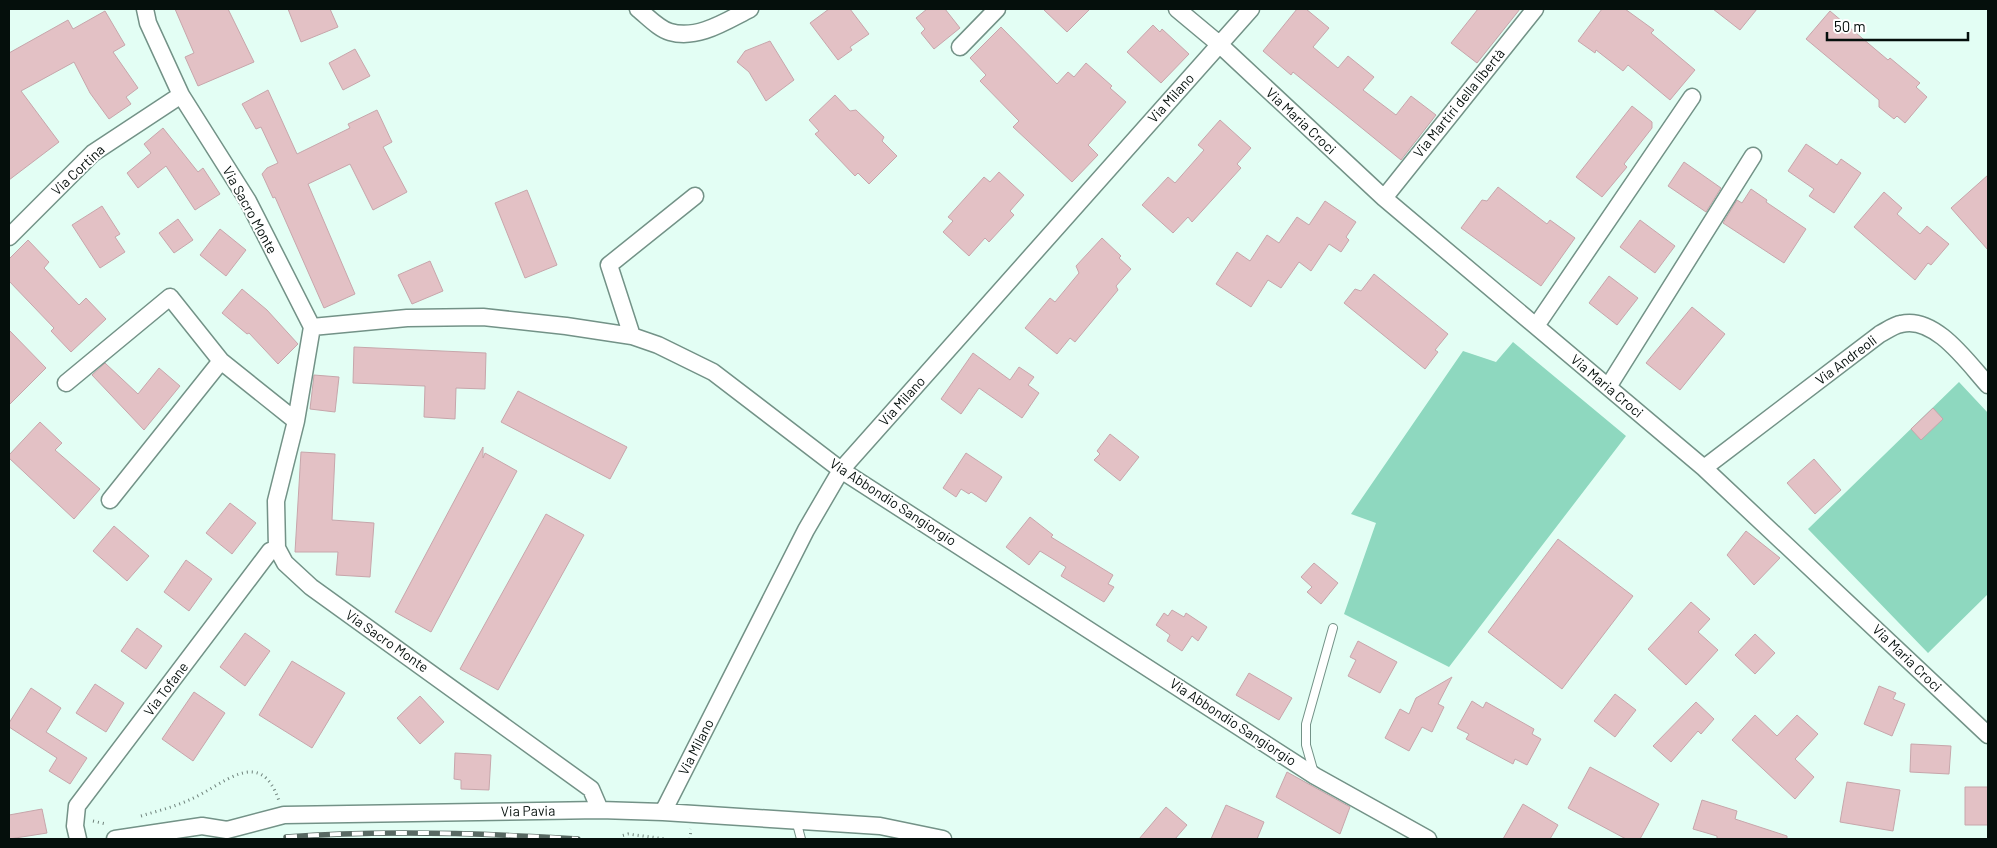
<svg xmlns="http://www.w3.org/2000/svg" width="1997" height="848" viewBox="0 0 1997 848" font-family="Barlow,sans-serif">
	<rect width="100%" height="100%" fill="#e3fef4"/>
	<!-- green -->
	<path fill="#8ed8bf" d="M1513,342L1626,436L1449,667L1344,614L1376,523L1351,514L1463,351L1496,362Z
		M1959,382L1988,413V594L1928,653L1808,529Z"/>
	<!-- building -->
	<path fill="#e3c1c5" stroke="#c7a6ab" d="M175,9H228L254,62L198,86L185,57L194,53Z
		M288,9H330L338,27L301,42Z
		M829,9H850L869,34L850,47L852,50L838,60L810,23Z
		M927,9H945L960,28L934,49L921,33L925,29L916,18Z
		M1043,9H1090L1067,32Z
		M1297,9H1306L1329,28L1313,47L1338,68L1348,56L1374,77L1363,90L1396,115L1411,96L1436,115L1401,160L1293,72L1291,75L1263,51Z
		M1478,9H1520L1477,63L1451,43Z
		M1602,9H1625L1654,30L1651,33L1695,70L1670,100L1628,65L1623,71L1596,50L1595,53L1578,41Z
		M1713,9H1757L1740,30Z
		M105,11L125,45L113,52L138,88L126,97L131,104L109,119L90,93L74,62L21,91L59,142L9,180V53L68,20L73,29Z
		M1830,11L1888,60L1890,58L1920,83L1916,87L1927,97L1905,123L1897,116L1894,119L1879,107V100L1806,39Z
		M1153,25L1160,32L1162,29L1189,54L1161,83L1127,52Z
		M1001,27L1057,84L1068,72L1074,77L1086,63L1112,86L1110,88L1126,102L1088,145L1098,155L1072,182L1013,127L1019,121L980,81L986,75L970,58Z
		M770,41L794,80L766,101L749,72L737,62L745,51Z
		M355,49L370,76L343,90L329,63Z
		M268,90L297,154L350,128L348,124L377,110L392,142L383,147L407,192L373,210L350,164L308,184L355,294L324,308L275,197L273,198L262,174L267,168L278,163L261,127L256,129L242,104Z
		M835,95L850,111L856,110L884,137L882,141L897,156L869,184L858,173L855,176L815,134L819,131L809,120Z
		M1632,106L1652,122V128L1624,164L1627,167L1602,197L1576,177Z
		M1220,120L1251,148L1237,164L1241,168L1192,222L1188,217L1173,233L1142,205L1168,177L1175,183L1204,150L1198,145Z
		M163,128L198,172L203,168L220,194L195,210L166,166L138,188L127,173L151,153L144,144Z
		M1806,144L1837,165L1841,159L1861,173L1834,213L1809,196L1814,189L1788,171Z
		M1684,162L1721,188L1706,212L1668,186Z
		M999,172L1024,195L1010,211L1014,215L989,242L985,238L969,256L943,232L953,221L948,217L984,177L990,182Z
		M1988,175V250L1951,208Z
		M1498,187L1547,224L1550,220L1575,238L1541,286L1461,228L1482,200L1487,201Z
		M1751,189L1767,200L1766,202L1806,229L1784,263L1723,223L1737,200L1742,203Z
		M527,190L557,265L525,278L495,203Z
		M1884,192L1902,208L1897,214L1920,234L1927,226L1949,244L1931,265L1928,263L1915,280L1854,227Z
		M1325,201L1356,222L1346,237L1349,240L1341,252L1329,244L1311,271L1299,262L1281,288L1268,280L1251,307L1216,284L1237,252L1250,261L1267,235L1279,243L1297,217L1309,225Z
		M102,206L120,234L115,237L125,252L100,268L72,225Z
		M178,219L193,240L174,253L159,233Z
		M1640,220L1675,246L1655,273L1620,247Z
		M220,229L246,250L226,276L200,255Z
		M1102,238L1121,256L1119,258L1131,269L1116,286L1118,290L1075,342L1070,338L1057,354L1025,328L1050,298L1055,302L1079,273L1076,266Z
		M28,240L49,262L44,268L79,305L86,298L106,319L71,352L51,331L54,328L9,281V259Z
		M430,261L443,291L412,304L398,275Z
		M1374,274L1448,334L1435,350L1438,352L1425,369L1344,303L1355,289L1361,291Z
		M1609,276L1638,298L1617,325L1589,303Z
		M242,289L267,310L298,344L278,364L249,333L247,334L222,313Z
		M1692,307L1725,334L1680,390L1646,363Z
		M9,330L46,368L9,405Z
		M354,347L486,353L485,389L456,388L455,419L424,417L425,386L353,383Z
		M973,353L1010,380L1019,367L1034,377L1028,385L1039,393L1022,418L979,388L961,414L941,399Z
		M105,363L138,394L159,368L180,386L144,430L92,375Z
		M314,375L339,377L335,412L310,409Z
		M518,391L627,447L610,479L501,422Z
		M1933,408L1943,419L1921,440L1911,429Z
		M40,422L62,443L55,450L100,489L74,519L9,458V455Z
		M1110,434L1139,457L1120,481L1094,460L1100,454L1097,451Z
		M483,447V458L485,453L517,471L431,632L395,612Z
		M301,452L335,454L332,520L374,523L370,577L336,575L338,552H295Z
		M966,453L1002,477L986,502L971,492L969,494L961,489L956,497L943,488Z
		M1814,459L1841,490L1815,514L1787,483Z
		M230,503L256,523L232,554L206,533Z
		M546,514L584,535L498,690L460,669Z
		M1030,517L1053,535L1051,537L1113,575L1108,584L1114,587L1104,602L1061,576L1066,567L1040,551L1029,565L1006,547Z
		M114,526L149,556L127,581L93,551Z
		M1746,531L1780,558L1754,585L1727,555Z
		M1558,539L1633,596L1562,689L1488,632Z
		M186,560L212,579L189,611L164,592Z
		M1314,563L1338,583L1321,604L1307,592L1312,587L1301,577Z
		M1691,602L1710,619L1698,632L1718,650L1686,685L1648,649Z
		M1172,610L1184,617L1186,613L1207,627L1198,641L1192,636L1182,651L1167,641L1170,635L1156,625L1164,613L1168,616Z
		M137,628L162,646L146,669L121,651Z
		M245,633L270,651L245,686L220,667Z
		M1755,634L1775,653L1755,674L1735,655Z
		M1358,641L1397,662L1380,693L1348,676L1356,660L1350,657Z
		M292,661L345,693L312,748L259,715Z
		M1249,673L1292,698L1279,720L1236,695Z
		M1452,677L1438,704L1444,707L1432,732L1422,727L1409,751L1385,738L1400,709L1409,714L1416,698Z
		M95,684L124,703L106,732L76,713Z
		M1879,686L1896,693L1893,699L1905,704L1892,736L1864,724Z
		M31,688L61,708L46,732L87,758L70,784L49,771L57,758L9,727V723Z
		M194,692L225,713L193,761L162,739Z
		M1615,694L1636,710L1615,737L1594,721Z
		M420,696L444,722L420,744L397,718Z
		M1472,701L1483,708L1486,702L1534,729L1532,734L1541,739L1527,765L1515,759L1513,764L1466,739L1469,734L1457,728Z
		M1696,702L1714,719L1701,734L1698,731L1671,762L1653,746Z
		M1755,715L1777,736L1797,715L1818,734L1795,759L1814,777L1795,799L1732,740Z
		M1911,744L1951,746L1949,774L1910,772Z
		M455,753L491,755L489,790L461,789V780L454,779Z
		M1590,767L1659,804L1640,839H1626L1568,808Z
		M1287,772L1350,807L1340,834L1276,797Z
		M1847,782L1900,790L1893,831L1840,822Z
		M1965,787H1988V825H1965Z
		M1702,800L1737,811L1735,819L1787,836V839H1717V836L1693,829Z
		M1523,804L1558,825L1550,839H1503Z
		M1226,805L1264,822L1257,839H1211Z
		M1166,807L1187,825L1175,839H1139Z
		M42,809L47,833L9,839V815Z"/>
	<g fill="none" stroke-linecap="round" stroke-linejoin="round">
		<defs>
			<path id="service" d="M1314,773L1306,745V724L1333,628
				M796,820L801,839"/>
			<path id="minor" d="M145,9L148,23L181,95L248,201L312,327L296,421L276,501L277,548L285,563L311,587L591,789L600,810
				M638,9C647,16 659,29 670,32C698,40 726,21 750,9
				M1177,9L1219,44L1384,198L1704,468L1988,735
				M960,47L997,9
				M1384,198L1535,9
				M9,237L93,153L181,95
				M1536,326L1692,97
				M312,327L407,318L483,317L566,326L632,336L658,345L713,372L841,470L1315,776L1428,839
				M632,336L609,265L695,196
				M66,383L170,297L221,361L296,421
				M1608,387L1753,156
				M1704,468L1880,334C1886,331 1894,325 1901,324C1935,315 1968,363 1988,385
				M110,500L221,361
				M663,812L806,530L841,470L1251,9
				M78,839L75,826L77,806L270,551L277,548
				M115,839L202,826L227,830L284,815L600,810L663,812L880,826L943,839"/>
		</defs>
		<!-- service casing -->
		<use href="#service" stroke="#739287" stroke-width="10"/>
		<!-- minor casing -->
		<use href="#minor" stroke="#739287" stroke-width="19"/>
		<!-- path -->
		<path stroke="#6f827b" stroke-width="3" stroke-dasharray="1 4" stroke-linecap="butt" d="M141,816C157,811 174,807 189,800C223,786 260,744 279,801
			M93,821L106,824
			M621,839V836L628,834L666,839
			M690,839L691,829"/>
		<!-- service -->
		<use href="#service" stroke="#fff" stroke-width="8"/>
		<!-- minor -->
		<use href="#minor" stroke="#fff" stroke-width="16"/>
		<defs>
			<path id="rail" d="M286,837C383,830 481,833 578,839"/>
		</defs>
		<!-- rail casing -->
		<use href="#rail" stroke="#586963" stroke-width="5.5"/>
		<!-- rail -->
		<use href="#rail" stroke="#fff" stroke-width="4" stroke-dasharray="11" stroke-linecap="butt"/>
	</g>
	<g text-anchor="middle" stroke-width="4" stroke-linejoin="round" paint-order="stroke">
		<!-- street labels -->
		<g font-size="14" fill="#050f0c" stroke="#fff">
			<text transform="translate(1171 98) rotate(-48)" y="5">Via Milano</text>
			<text transform="translate(1459 103) rotate(-51)" y="5">Via Martiri della libertà</text>
			<text transform="translate(1301 121) rotate(43)" y="5">Via Maria Croci</text>
			<text transform="translate(78 170) rotate(-43)" y="5">Via Cortina</text>
			<text transform="translate(250 210) rotate(61)" y="5">Via Sacro Monte</text>
			<text transform="translate(1846 360) rotate(-37)" y="5">Via Andreoli</text>
			<text transform="translate(1607 386) rotate(40)" y="5">Via Maria Croci</text>
			<text transform="translate(902 401) rotate(-48)" y="5">Via Milano</text>
			<text transform="translate(893 502) rotate(33)" y="5">Via Abbondio Sangiorgio</text>
			<text transform="translate(387 641) rotate(35)" y="5">Via Sacro Monte</text>
			<text transform="translate(1907 658) rotate(44)" y="5">Via Maria Croci</text>
			<text transform="translate(166 689) rotate(-53)" y="5">Via Tofane</text>
			<text transform="translate(1233 722) rotate(33)" y="5">Via Abbondio Sangiorgio</text>
			<text transform="translate(696 747) rotate(-63)" y="5">Via Milano</text>
			<text transform="translate(528 811) rotate(-1)" y="5">Via Pavia</text>
		</g>
	</g>
	<!-- border -->
	<rect width="1997" height="848" fill="none" stroke="#050f0c" stroke-width="20"/>
	<!-- scale -->
	<path d="M1827 32v8h141v-8" fill="none" stroke="#050f0c" stroke-width="2.5"/>
	<text x="1834" y="32" font-size="15" fill="#050f0c" stroke="#ffffff" stroke-width="4" paint-order="stroke">50 m</text>
</svg>
